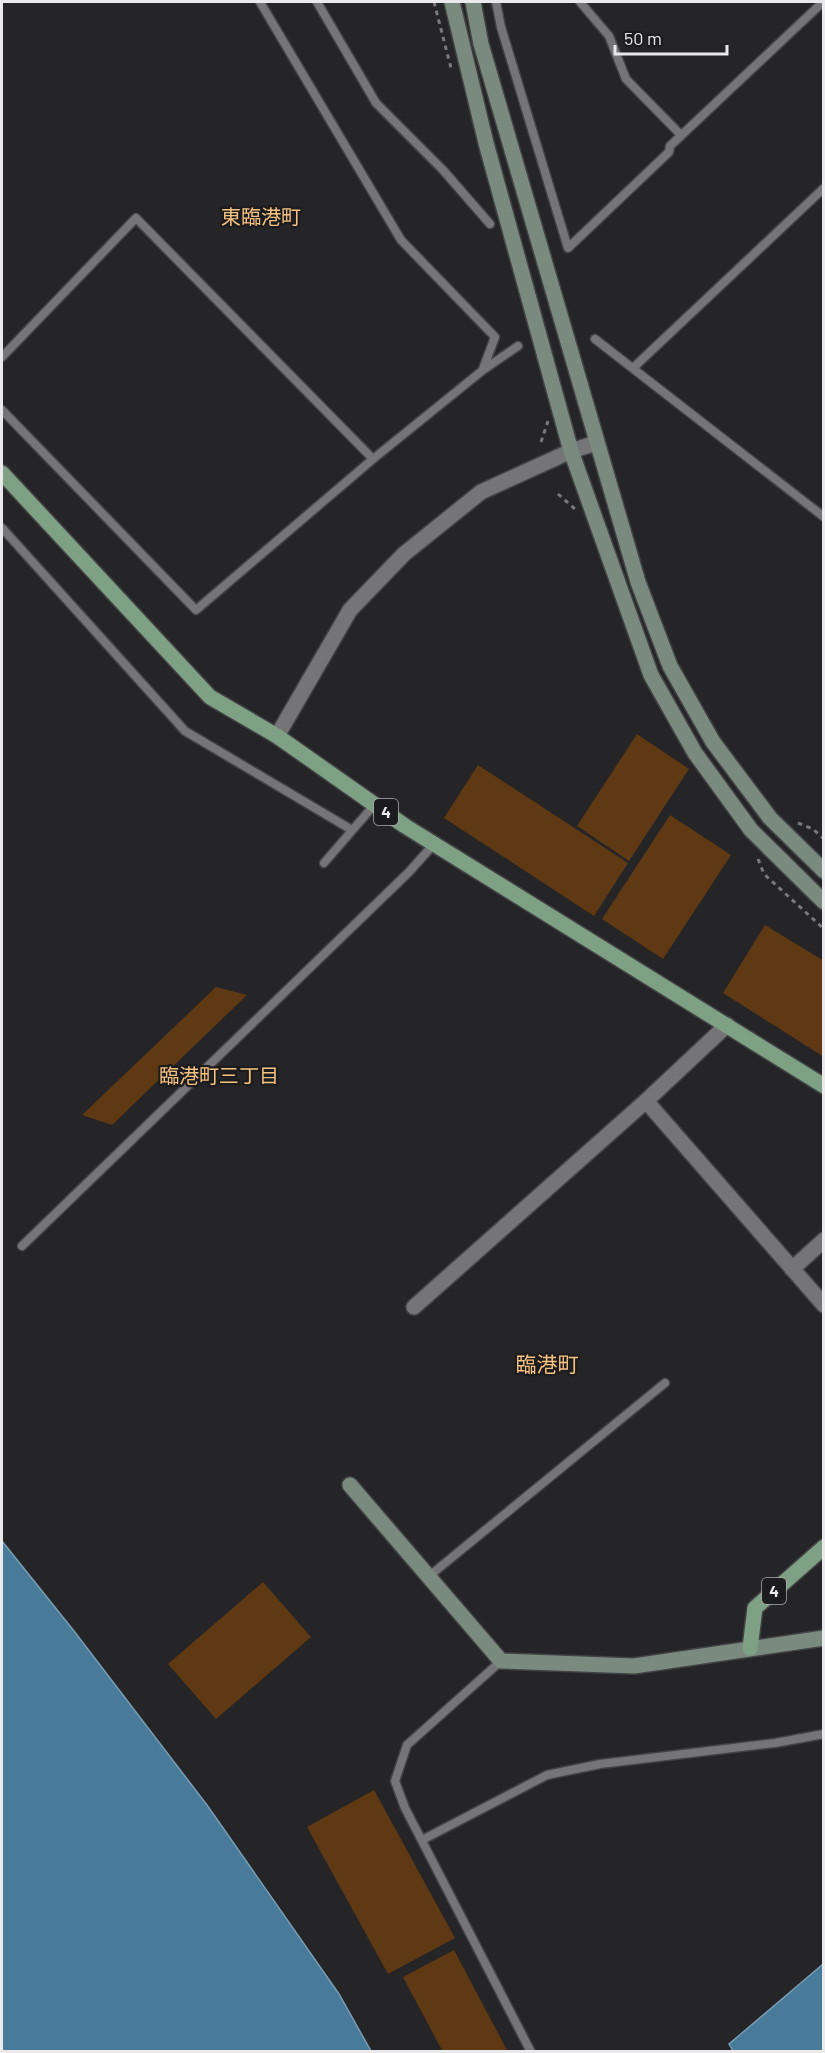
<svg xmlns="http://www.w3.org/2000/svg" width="825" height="2053" viewBox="0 0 825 2053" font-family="Barlow,'Noto Sans JP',sans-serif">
	<rect width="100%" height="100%" fill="#252427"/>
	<!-- water -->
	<path fill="#487b9a" stroke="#799cb2" stroke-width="1.5" d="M2,1541L74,1631L207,1805L339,1994L371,2051H2Z
		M823,1964V2051H733L729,2044Z"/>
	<!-- building -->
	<path fill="#5e3913" d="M637,734L689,769L629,861L577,826Z
		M478,765L628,863L594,916L444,818Z
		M670,815L731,855L663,959L602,919Z
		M765,925L824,961V1057L723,993Z
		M216,987L247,995L112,1125L82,1115Z
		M263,1582L311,1637L216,1719L168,1664Z
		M374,1790L455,1938L388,1974L307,1827Z
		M454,1950L508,2052H443L403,1977Z"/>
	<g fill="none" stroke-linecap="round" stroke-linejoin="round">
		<defs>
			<path id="lane" d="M260,2L401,240L495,337L483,369
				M317,2L376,103L443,170L490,224
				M496,2L501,27L568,248L669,152L670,146L823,2
				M580,2L609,36L626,79L681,135
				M595,339L824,517
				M2,357L136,218L373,459
				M633,368L824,188
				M2,410L196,610L373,459L483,370L518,346
				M2,528L185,731L352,830
				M324,863L375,804
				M22,1246L409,872L434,844
				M428,1577L665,1383
				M501,1661L407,1745L395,1781L405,1808L531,2052
				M422,1840L547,1775L600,1764L775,1743L824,1734"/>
			<path id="street" d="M277,736L350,610L404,554L481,492L571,451L596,443
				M646,1101L727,1025
				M792,1269L824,1240
				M414,1307L646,1101L824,1305"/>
			<path id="secondary" d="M452,2L486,143L571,451L651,675L695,753L751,830L824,902
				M473,2L481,44L638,582L670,666L713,742L770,818L824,871
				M350,1485L501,1661L634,1666L824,1638"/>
			<path id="primary" d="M2,473L210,697L277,736L405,826L824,1086
				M750,1648L755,1608L824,1547"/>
		</defs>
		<!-- lane casing -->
		<use href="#lane" stroke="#434245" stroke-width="11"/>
		<!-- street casing -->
		<use href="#street" stroke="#434245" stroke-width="18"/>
		<!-- secondary casing -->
		<use href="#secondary" stroke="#434245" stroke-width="18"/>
		<!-- primary casing -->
		<use href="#primary" stroke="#434245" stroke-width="18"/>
		<!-- path -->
		<path stroke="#79787b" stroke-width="3" stroke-dasharray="4.5 4.5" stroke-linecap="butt" d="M434,2L451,68
			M541,442L548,421
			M558,494L576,510
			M798,823L813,829L824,839
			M758,859L764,874L824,929"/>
		<!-- lane -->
		<use href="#lane" stroke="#757477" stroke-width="8"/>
		<!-- street -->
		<use href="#street" stroke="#757477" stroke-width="15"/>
		<!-- secondary -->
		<use href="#secondary" stroke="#7a8a7e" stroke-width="15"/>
		<!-- primary -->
		<use href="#primary" stroke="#7ea185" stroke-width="15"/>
	</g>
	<g text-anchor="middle" stroke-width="4.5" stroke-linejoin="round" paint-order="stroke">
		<!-- shield labels -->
		<g fill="#1c1b1d" stroke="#acabad" stroke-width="1.5">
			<rect x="374" y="799" width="24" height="26" rx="4.5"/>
			<rect x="762" y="1578" width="24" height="26" rx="4.5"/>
		</g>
		<g font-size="16" font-weight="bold" fill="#eae9eb">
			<text x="386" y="818">4</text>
			<text x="774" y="1597">4</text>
		</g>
		<!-- neighbourhood labels -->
		<g font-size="20" fill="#f5c282" stroke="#1c1b1d">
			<text x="261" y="224">東臨港町</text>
			<text x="219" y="1083">臨港町三丁目</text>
		</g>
		<!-- quarter labels -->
		<g font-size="21" fill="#f5c282" stroke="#1c1b1d">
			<text x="547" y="1372">臨港町</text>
		</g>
	</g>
	<!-- border -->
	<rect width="825" height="2053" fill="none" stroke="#eae9eb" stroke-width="6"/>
	<!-- scale -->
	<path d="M615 45v9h112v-9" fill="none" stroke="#eae9eb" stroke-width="3"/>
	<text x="624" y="45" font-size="18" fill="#eae9eb" stroke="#1c1b1d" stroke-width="4.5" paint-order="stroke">50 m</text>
</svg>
